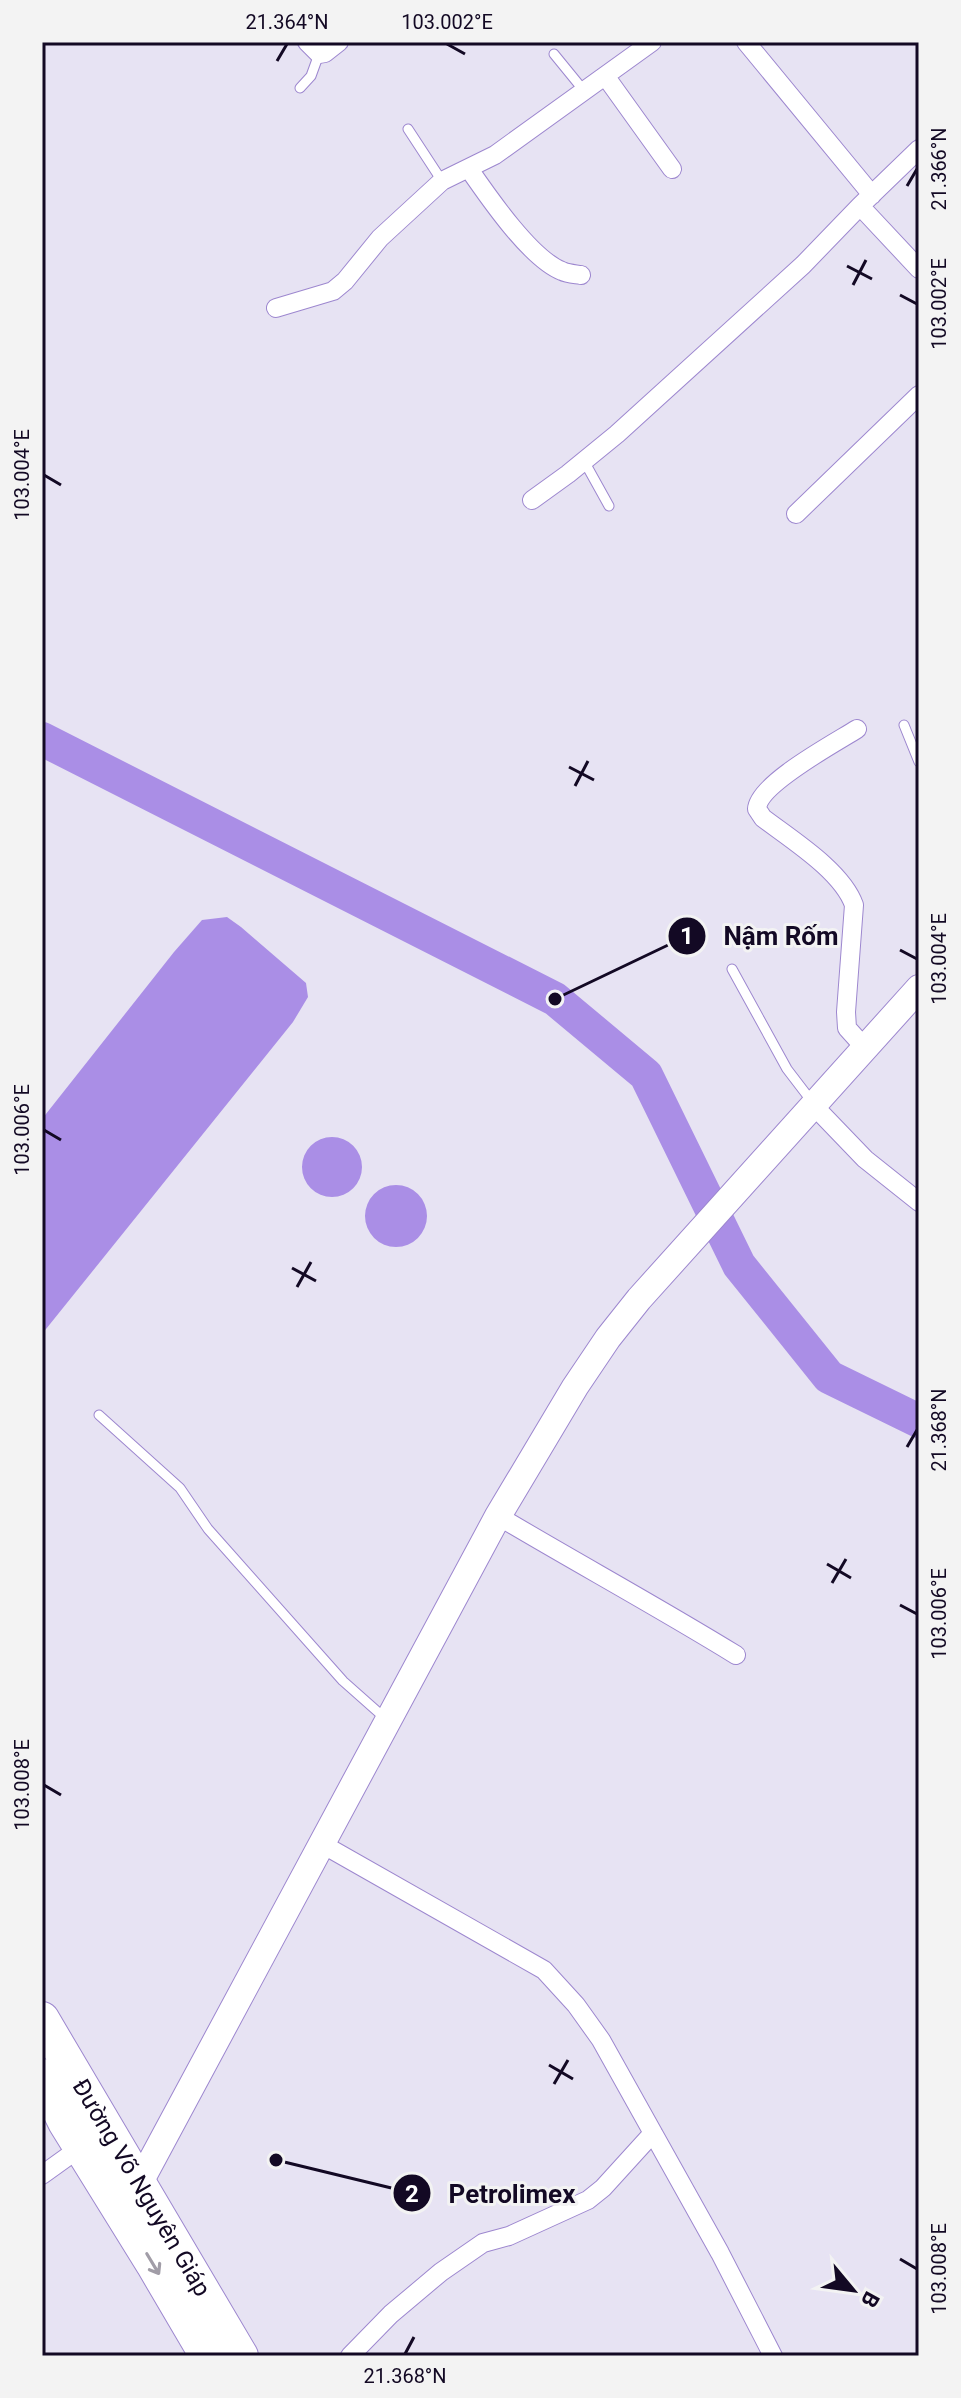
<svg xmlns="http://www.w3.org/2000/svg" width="961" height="2398" viewBox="0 0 961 2398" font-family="Roboto,sans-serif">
	<rect width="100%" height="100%" fill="#e7e3f3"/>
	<!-- water -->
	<path fill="#aa8ee6" d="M227,917L241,927L306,983L308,997L293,1022L42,1334V1119L174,952L202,920Z
		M302 1167a30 30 0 1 1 60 0a30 30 0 1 1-60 0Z
		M365 1216a31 31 0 1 1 62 0a31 31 0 1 1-62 0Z"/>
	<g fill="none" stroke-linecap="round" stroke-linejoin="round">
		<!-- river -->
		<path stroke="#aa8ee6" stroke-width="34" d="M42,739L555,999L646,1075L739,1265L829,1377L919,1421"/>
		<defs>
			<path id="lane" d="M554,54L585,92
				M300,88L311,76L319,54
				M408,129L442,181
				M584,461L609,506
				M904,725L919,762
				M732,969L787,1069L813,1103
				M99,1415L180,1488L208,1529L343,1681L387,1720"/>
			<path id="street" d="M307,42L319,54L325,53L339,42
				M746,42L872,195
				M606,77L672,169
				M469,169C489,198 531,259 562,271C568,274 575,274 581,275
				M860,206L919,269
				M276,308L333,291L345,281L380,238L442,181L495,155L652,42
				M532,500L568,474L617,434L803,265L860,206L919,149
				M796,514L919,395
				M857,729C835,743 758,784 757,809L763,818C792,840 842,871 854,905L846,1012L847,1028L865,1048
				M814,1106L865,1159L919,1202
				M498,1516C577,1563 658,1607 736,1655
				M322,1844L544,1970L576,2005L601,2040L720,2253L773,2356
				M42,2175L81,2147
				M350,2356L391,2314L441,2272L483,2243L509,2236L588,2200L603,2188L653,2133"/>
			<path id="secondary" d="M132,2197L498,1516L575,1387L608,1338L639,1299L919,988"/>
			<g id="highway">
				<path id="s1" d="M42,2019L241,2356"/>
				<path d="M42,2076L65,2122L153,2264L207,2356"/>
			</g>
		</defs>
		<!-- lane casing -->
		<use href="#lane" stroke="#9d87cf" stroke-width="11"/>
		<!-- street casing -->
		<use href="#street" stroke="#9d87cf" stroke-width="20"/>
		<!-- secondary casing -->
		<use href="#secondary" stroke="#9d87cf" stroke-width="28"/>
		<!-- highway casing -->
		<use href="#highway" stroke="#9d87cf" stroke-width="36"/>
		<!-- lane -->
		<use href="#lane" stroke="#fff" stroke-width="9"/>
		<!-- street -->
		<use href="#street" stroke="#fff" stroke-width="18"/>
		<!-- secondary -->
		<use href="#secondary" stroke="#fff" stroke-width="26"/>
		<!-- highway -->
		<use href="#highway" stroke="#fff" stroke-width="34"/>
	</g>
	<!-- one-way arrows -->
	<defs><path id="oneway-shaft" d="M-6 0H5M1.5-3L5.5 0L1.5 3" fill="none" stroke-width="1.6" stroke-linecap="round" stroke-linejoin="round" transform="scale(2)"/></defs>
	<use stroke="#a19da7" href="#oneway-shaft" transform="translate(153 2264) rotate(59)"/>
	<!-- ticks -->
	<path fill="none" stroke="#130924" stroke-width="3" d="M447,44L465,54M277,61L287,44M907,186L917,169M847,266L872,279M853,285L866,260M900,295L917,304M44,475L61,485M569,767L594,780M575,786L588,761M900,950L917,959M44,1130L61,1140M292,1268L316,1281M297,1287L311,1262M907,1447L917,1430M827,1564L851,1578M832,1583L846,1559M900,1605L917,1614M44,1785L61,1795M549,2065L573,2079M554,2084L568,2060M900,2259L917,2269M405,2354L414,2337"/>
	<g text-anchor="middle" stroke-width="6" stroke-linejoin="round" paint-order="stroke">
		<!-- street labels -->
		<g font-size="24" fill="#130924" stroke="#f3f3f3">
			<text dy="8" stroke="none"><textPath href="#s1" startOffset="196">Đường Võ Nguyên Giáp</textPath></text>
		</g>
	</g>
	<!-- callouts -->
	<path fill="none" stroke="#130924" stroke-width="3" d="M555 999L687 936M276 2160L412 2193"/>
	<g fill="#130924" stroke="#f3f3f3" stroke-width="3">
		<circle cx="555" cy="999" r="8"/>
		<circle cx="276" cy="2160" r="8"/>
		<circle cx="687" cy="936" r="20"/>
		<circle cx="412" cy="2193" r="20"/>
	</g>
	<g font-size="24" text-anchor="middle" font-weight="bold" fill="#fff">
		<text x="687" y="944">1</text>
		<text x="412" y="2202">2</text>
	</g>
	<g font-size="26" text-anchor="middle" font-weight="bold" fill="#130924" stroke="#f3f3f3" stroke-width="6" stroke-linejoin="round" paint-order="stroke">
		<text x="781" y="945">Nậm Rốm</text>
		<text x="512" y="2203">Petrolimex</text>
	</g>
	<!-- border -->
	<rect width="961" height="2398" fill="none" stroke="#f3f3f3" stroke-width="88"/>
	<!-- north arrow -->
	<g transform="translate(853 2290) rotate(119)" stroke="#f3f3f3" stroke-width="6" paint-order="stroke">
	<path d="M0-6L14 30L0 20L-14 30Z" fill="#130924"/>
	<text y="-12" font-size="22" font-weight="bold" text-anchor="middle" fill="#130924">B</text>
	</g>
	<rect x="44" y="44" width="873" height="2310" fill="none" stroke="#130924" stroke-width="3"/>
	<g font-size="20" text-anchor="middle" fill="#130924">
		<text x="287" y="29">21.364°N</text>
		<text x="447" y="29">103.002°E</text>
		<text transform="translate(939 169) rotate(-90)" y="7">21.366°N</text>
		<text transform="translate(939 304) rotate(-90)" y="7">103.002°E</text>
		<text transform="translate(22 475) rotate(-90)" y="7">103.004°E</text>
		<text transform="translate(939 959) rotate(-90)" y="7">103.004°E</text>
		<text transform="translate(22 1130) rotate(-90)" y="7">103.006°E</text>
		<text transform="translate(939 1430) rotate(-90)" y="7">21.368°N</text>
		<text transform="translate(939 1614) rotate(-90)" y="7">103.006°E</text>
		<text transform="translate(22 1785) rotate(-90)" y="7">103.008°E</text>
		<text transform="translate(939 2269) rotate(-90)" y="7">103.008°E</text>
		<text x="405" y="2383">21.368°N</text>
	</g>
</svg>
